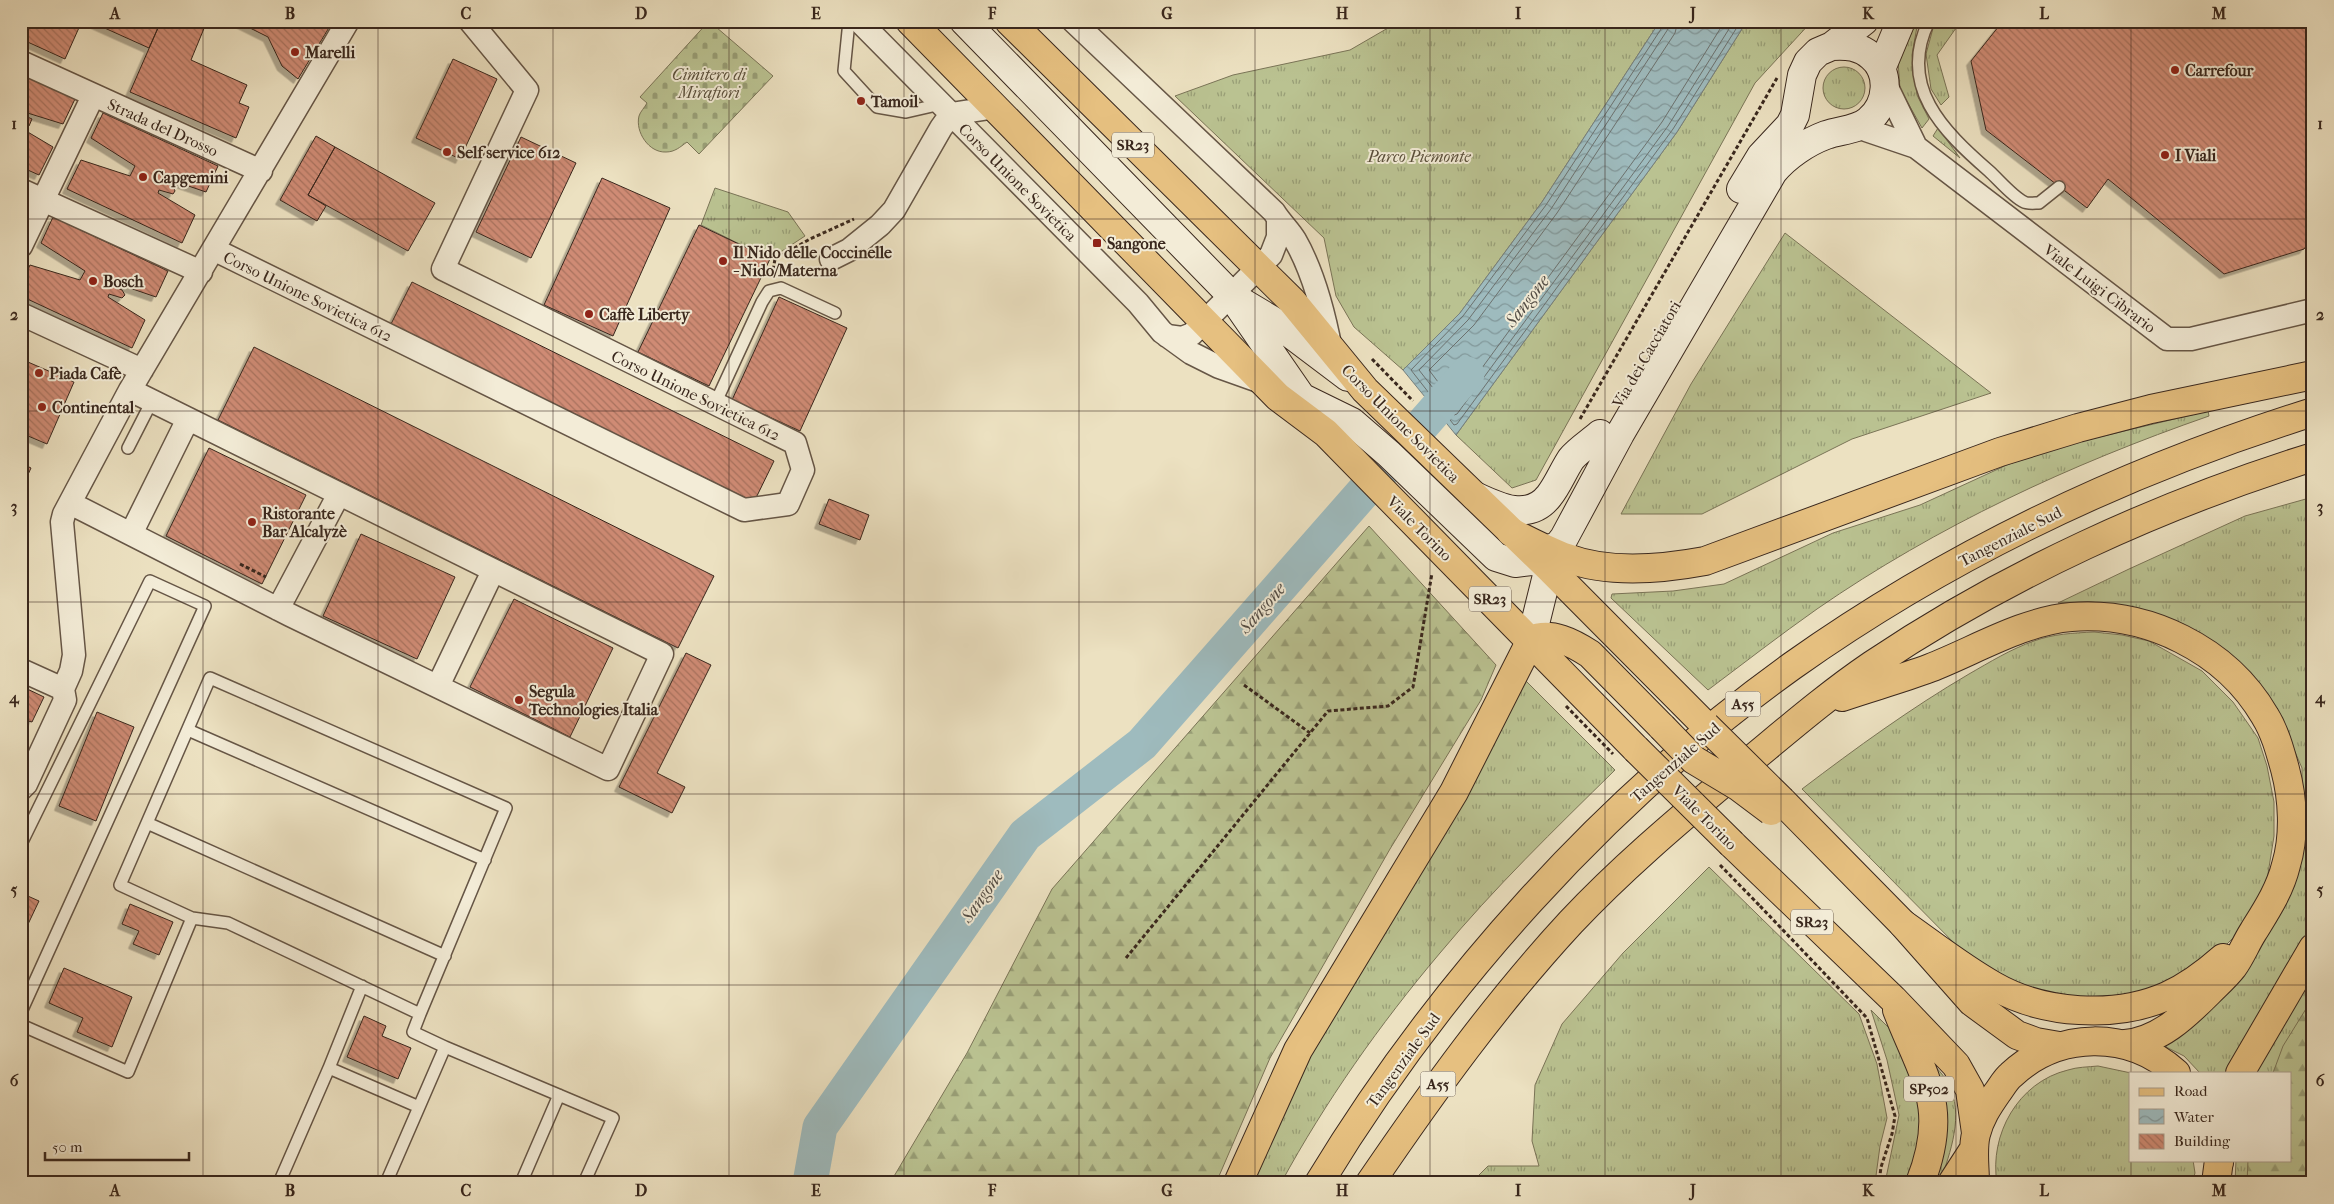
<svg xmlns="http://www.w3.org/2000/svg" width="2334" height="1204" viewBox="0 0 2334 1204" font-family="'IM FELL French Canon',serif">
	<defs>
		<pattern id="grass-tufts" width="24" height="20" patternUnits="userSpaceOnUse" patternTransform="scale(1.25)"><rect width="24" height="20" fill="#bac291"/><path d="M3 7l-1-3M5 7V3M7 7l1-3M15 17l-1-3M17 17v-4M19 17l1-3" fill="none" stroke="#989e76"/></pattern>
		<pattern id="forest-firs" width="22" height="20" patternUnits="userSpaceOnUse" patternTransform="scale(1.25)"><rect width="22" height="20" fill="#bac291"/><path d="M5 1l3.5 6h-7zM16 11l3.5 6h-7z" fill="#989e76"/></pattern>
		<pattern id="cemetery-stones" width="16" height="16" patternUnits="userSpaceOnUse" patternTransform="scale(1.25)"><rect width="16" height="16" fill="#bac291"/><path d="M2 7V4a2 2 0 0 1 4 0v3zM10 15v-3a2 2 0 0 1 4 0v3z" fill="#989e76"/></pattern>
		<pattern id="water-waves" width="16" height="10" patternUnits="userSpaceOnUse" patternTransform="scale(1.25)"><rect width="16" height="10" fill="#9ebbbe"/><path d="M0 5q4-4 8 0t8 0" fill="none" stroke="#82989a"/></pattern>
		<pattern id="building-back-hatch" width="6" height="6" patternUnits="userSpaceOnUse" patternTransform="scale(1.25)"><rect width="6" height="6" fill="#cf8b74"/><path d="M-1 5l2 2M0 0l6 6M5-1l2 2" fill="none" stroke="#a9725f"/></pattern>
		<filter id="shadow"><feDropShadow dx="-4.5" dy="4.5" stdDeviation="0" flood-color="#0004"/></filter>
	</defs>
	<rect width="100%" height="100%" fill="#ece1c1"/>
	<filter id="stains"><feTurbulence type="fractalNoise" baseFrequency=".004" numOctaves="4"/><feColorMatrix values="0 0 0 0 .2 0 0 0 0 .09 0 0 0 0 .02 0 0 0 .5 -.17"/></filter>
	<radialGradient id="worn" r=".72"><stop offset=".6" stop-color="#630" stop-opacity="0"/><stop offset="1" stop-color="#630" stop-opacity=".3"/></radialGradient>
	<!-- grass -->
	<path fill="url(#grass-tufts)" stroke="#7a7457" d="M1400,21H1660L1542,202L1460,313L1403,370L1354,327L1336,296L1324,238L1175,96L1233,75L1350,50Z
		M1747,21H1812L1755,83L1536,480L1512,488L1456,435L1677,132Z
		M1905,21H1918L1912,55L1917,95L1929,119L1922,128L1900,89L1897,47Z
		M1935,21H1961L1937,55L1949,97L1941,105L1931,89L1926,54Z
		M1823 88a21 21 0 1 1 42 0a21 21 0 1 1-42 0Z
		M1938,128L1960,158L1933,136Z
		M715,188L788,212L805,236L770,259L701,225Z
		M1785,233L1991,393L1852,439L1702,514H1621L1691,384Z
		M2208,411L2209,416C2071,464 1937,526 1817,609C1780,635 1744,663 1708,690L1611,598L1612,594L1673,591L1724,584L1833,533L1920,505L2009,464L2074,443Z
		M2313,497V933L2228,1073H2200L2184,1056L2166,1047V1040L2243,966L2276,922L2295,877L2302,836V768L2275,706L2235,658L2183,624L2131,607L2091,602L2058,603L2129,569L2245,516Z
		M2094,632L2122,635L2149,641L2202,671L2233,702L2258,738L2267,766L2274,802V836L2267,880L2252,911L2237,934L2214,957L2158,991L2101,1001L2028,992L1961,950L1802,789C1856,748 1911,708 1969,674C1990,662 2011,649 2034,641C2053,634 2073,633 2094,632Z
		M1526,681L1615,770C1555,829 1494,888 1440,953C1380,1024 1325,1102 1281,1183H1251L1325,1024L1456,813Z
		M1709,867L1859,1014L1877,1064L1887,1118L1880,1146L1875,1183H1471L1488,1166H1539L1532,1141L1535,1085L1562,1024L1623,953Z
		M2313,967V1183H2235L2236,1160H2290V1073H2250Z
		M1871,1010L1895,1034L1923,1106L1922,1143L1909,1183H1885L1899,1115L1887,1060Z
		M1931,1061C1936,1068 1944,1075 1948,1083C1965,1115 1950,1152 1940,1183H1928Z
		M2098,1066L2131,1073L2130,1160H2193L2195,1173L2192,1183H1997C1989,1135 2018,1082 2068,1070C2077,1067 2088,1067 2098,1066Z"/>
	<!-- forest -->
	<path fill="url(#forest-firs)" stroke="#7a7457" d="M1369,526L1496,665L1481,700L1390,849L1270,1058L1216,1183H890L967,1053L1052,889Z
		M2309,1004L2313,1008V1183H2247L2248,1160H2290V1073H2273L2283,1046Z"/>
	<!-- cemetery -->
	<path fill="url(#cemetery-stones)" stroke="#7a7457" d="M709,21L773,76L699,154L687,142C680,147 675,152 666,152C649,153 635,132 639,116C640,112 645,107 647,103L640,97Z"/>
	<!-- water -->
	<path fill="url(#water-waves)" stroke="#76807e" d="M1660,21H1747L1677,132L1456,435L1403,370L1460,313L1542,202Z"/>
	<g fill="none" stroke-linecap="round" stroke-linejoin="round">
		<!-- shore -->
		<path stroke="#6c716e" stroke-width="1" d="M1664,21L1663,26L1546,205L1463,316L1411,370L1454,425L1457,424L1673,129L1741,21
			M1670,21L1668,29L1551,209L1468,320L1419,370L1454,415L1457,414L1668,126L1734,21
			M1678,21L1675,33L1557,213L1474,325L1429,370L1454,403L1457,402L1662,122L1725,21"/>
		<!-- river -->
		<path stroke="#9ebbbe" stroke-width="35" d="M810,1183L820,1127L1025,835L1142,744L1467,374"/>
	</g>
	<!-- building -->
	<path fill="url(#building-back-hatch)" stroke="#39271d" filter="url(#shadow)" d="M21,21H82L65,59L21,39Z
		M89,21H161L149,48Z
		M161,21H195L205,26L191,60L247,85L239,103L249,107L236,138L130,92Z
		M236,21H333L298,79L282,66L268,37Z
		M2003,21H2313V237L2304,249L2224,274L2108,179L2087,208L1986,130L1971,61Z
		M453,59L497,79L460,159L416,138Z
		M21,73L75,99L63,124L21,111Z
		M103,113L218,166L206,192L165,178L163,181L173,185L175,191L173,194L159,190L158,193L195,215L182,243L67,189L81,160L130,176L135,166L91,138Z
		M21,114L32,119L29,126L21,124Z
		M21,128L53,147L39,175L21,167Z
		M316,136L335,147L308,195L326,206L317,221L280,200Z
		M521,137L576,163L531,258L476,232Z
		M335,147L435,203L408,251L308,195Z
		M602,178L670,208L613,336L544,305Z
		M53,217L168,271L156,297L115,283L113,286L122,290L125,295L122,298L109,294L108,297L145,320L132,348L21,296V284L30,265L80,280L85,271L41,243Z
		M699,225L770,259L709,386L638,352Z
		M412,282L774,461L754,502L391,324Z
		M779,297L847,328L800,431L732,400Z
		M254,347L714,576L678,648L218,420Z
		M21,359L74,382L47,444L21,433Z
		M209,448L306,495L262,584L166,536Z
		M21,463L31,468L21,490Z
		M829,499L869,515L860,540L819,524Z
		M361,534L455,577L417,659L323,616Z
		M514,599L613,648L570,737L470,687Z
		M686,653L711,665L657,773L685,787L672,813L619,787Z
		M21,686L44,697L32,722L21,719Z
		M97,712L134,727L96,821L59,806Z
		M21,893L39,901L21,939Z
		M130,904L173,922L159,955L133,944L139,931L122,924Z
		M64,968L132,997L112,1047L77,1032L83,1018L49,1003Z
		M364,1016L386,1026L382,1036L411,1048L398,1079L347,1057Z"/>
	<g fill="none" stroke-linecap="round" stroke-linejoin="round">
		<defs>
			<path id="lane" d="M849,21L844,71L877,107L906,112L941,104
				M1929,21C1897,86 1943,131 1989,171C1998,179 2013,197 2024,202C2027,204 2035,203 2039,203L2059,187
				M715,404L762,302L769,291L781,288L835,313
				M128,448L152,401
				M188,730L485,860
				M147,823L445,956
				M21,844L150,581L205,606L21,1012
				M420,1014L228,923L192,918L120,885L210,678L506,808L420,1014L413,1032L445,1047
				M21,1025L128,1072L192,918
				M329,1068L362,986
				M279,1183L329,1068L419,1107L445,1047L613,1118L584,1183
				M386,1183L419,1107
				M521,1183L559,1095"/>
			<path id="street" d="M859,21L1138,303L1162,332L1191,353L1219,367L1264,383
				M1073,21L1274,212C1280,222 1289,230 1295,240C1314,273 1324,313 1331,350
				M21,62L261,171
				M1885,83L1916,147
				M1857,127L1916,147L2167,339H2191L2313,310
				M21,190L201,272
				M21,246L93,96
				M215,250L744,510L788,504L803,470L795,443L443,269L527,90L470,21
				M831,259L849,250L880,225L894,210L941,128L951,114L996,107
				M21,314L142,370
				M1167,336L1182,338L1192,334L1271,255L1278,237V218
				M70,503L290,615L608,769L662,654L130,390
				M131,534L188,419
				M278,609L339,494
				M21,670L63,689L71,671L74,655L62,522L64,514L130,390L348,21
				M438,686L493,571
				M21,789L26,784L65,700L63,689"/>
			<path id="secondary" d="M964,21L1231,295L1311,411
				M1881,69L1901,21
				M1741,189L1761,156L1790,125L1795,115L1802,75L1808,62L1818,52L1832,46L1864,21
				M1240,301L1275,322L1348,377
				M1301,397L1352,422L1389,454L1496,557L1515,563L1540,560L1553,552L1564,538L1620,434L1773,172C1786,156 1807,142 1826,135C1840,130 1858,130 1869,120C1888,104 1891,72 1871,56C1859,46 1847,45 1832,46
				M1475,496C1498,507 1529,522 1549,496C1558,485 1563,471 1571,459C1578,450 1591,442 1600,434
				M1531,640L1554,547"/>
			<path id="primary" d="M910,21L1278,397L1326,433L1636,749
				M1009,21L1292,301L1365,390L1549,568L1706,726
				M1531,640C1551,631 1573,643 1590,654L1662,727
				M1783,802L1903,924L1972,1002L2017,1035L2036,1042L2059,1046
				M1732,844L1893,999L1956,1065L1970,1090L1976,1133
				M1897,1010C1924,1079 1950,1107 1920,1183
				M1952,1183L1974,1149
				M1975,1183C1975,1167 1972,1149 1976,1134C1980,1118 1988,1106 1997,1093C2001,1088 2005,1080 2011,1075C2058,1031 2129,1030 2176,1073
				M2216,1183L2219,1160"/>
			<path id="highway" d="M1511,532C1529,541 1548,551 1567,558C1609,574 1662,569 1705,561L2000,452L2078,428L2151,409L2313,375
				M1842,697C1871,687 1901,679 1930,668C1974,651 2023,621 2071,617C2147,611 2226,649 2265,716C2275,732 2280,751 2285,769C2293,799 2295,835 2286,865C2280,890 2266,911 2253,932C2246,943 2241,956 2233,967C2226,976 2217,984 2209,992C2185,1016 2159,1041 2125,1044
				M1903,924C1933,945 1962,968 1994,986C2043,1014 2115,1019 2167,996C2187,987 2206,973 2223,958
				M2240,1073L2313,948
				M2219,1162V1160
				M1238,1183L1298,1050L1454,792L1531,640
				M1319,1183C1439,985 1604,801 1792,666C1950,554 2128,470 2313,412
				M1370,1183C1432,1092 1496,1003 1571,922C1620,870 1674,824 1729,778C1776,740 1822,699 1872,665C2006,575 2159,505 2313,457"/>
		</defs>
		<!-- lane casing -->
		<use href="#lane" stroke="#665646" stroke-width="14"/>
		<!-- street casing -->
		<use href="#street" stroke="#665646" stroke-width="25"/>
		<!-- secondary casing -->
		<use href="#secondary" stroke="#39271d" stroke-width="30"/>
		<!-- primary casing -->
		<use href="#primary" stroke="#39271d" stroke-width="30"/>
		<!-- highway casing -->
		<use href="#highway" stroke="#39271d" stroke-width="30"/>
		<!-- path -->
		<path stroke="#39271d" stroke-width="3" stroke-dasharray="4 2.5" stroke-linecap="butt" d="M772,276L775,259L810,239L854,219
			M1372,359L1413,401
			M1580,419L1777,78
			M240,564L266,577
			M1244,685L1310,733
			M1760,906L1867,1018L1895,1116L1892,1134L1881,1167L1879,1183
			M1126,958L1328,711L1388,706L1413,687L1432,573
			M1645,1183L1647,1180"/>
		<!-- lane -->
		<use href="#lane" stroke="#f3ecd7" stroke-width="11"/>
		<!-- street -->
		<use href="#street" stroke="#f3ecd7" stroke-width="22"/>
		<!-- secondary -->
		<use href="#secondary" stroke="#f3ecd7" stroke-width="28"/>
		<!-- primary -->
		<use href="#primary" stroke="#e6c080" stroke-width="28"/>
		<!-- highway -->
		<use href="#highway" stroke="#e6c080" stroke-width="28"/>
		<defs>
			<path id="primary-bridge" d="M1706,726L1782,801
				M1662,727L1694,760L1739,787L1771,811
				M1636,749L1732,844"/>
		</defs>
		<!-- primary-bridge casing -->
		<use href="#primary-bridge" stroke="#39271d" stroke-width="30" stroke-linecap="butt"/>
		<!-- path-bridge -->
		<path stroke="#39271d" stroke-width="3" stroke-dasharray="4 2.5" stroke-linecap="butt" d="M1566,706L1613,754
			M1720,865L1760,906"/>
		<!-- primary-bridge -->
		<use href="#primary-bridge" stroke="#e6c080" stroke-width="28"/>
	</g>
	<!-- grid -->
	<path fill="none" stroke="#39271d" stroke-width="1" stroke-opacity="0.55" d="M203,21V1183M378,21V1183M553,21V1183M729,21V1183M904,21V1183M1079,21V1183M1255,21V1183M1430,21V1183M1605,21V1183M1781,21V1183M1956,21V1183M2131,21V1073M21,219H2313M21,411H2313M21,602H2313M21,794H2313M21,985H2313M2131,1160V1183"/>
	<!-- markers -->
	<g fill="#8f2418" stroke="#f3ecd7" stroke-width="2">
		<circle cx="295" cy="52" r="5"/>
		<circle cx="2175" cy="70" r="5"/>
		<circle cx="861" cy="101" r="5"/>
		<circle cx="447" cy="152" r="5"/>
		<circle cx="2165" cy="155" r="5"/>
		<circle cx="143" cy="177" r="5"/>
		<rect x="1092" y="238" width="10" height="10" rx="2.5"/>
		<circle cx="723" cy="261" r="5"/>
		<circle cx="93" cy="281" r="5"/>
		<circle cx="589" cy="314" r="5"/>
		<circle cx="39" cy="373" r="5"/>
		<circle cx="42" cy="407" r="5"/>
		<circle cx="252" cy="522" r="5"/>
		<circle cx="519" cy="700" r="5"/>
	</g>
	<g text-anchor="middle" stroke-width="4" stroke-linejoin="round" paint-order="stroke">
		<!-- shield labels -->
		<g fill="#f3ecd7" stroke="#716255" stroke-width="1">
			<rect x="1112" y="132.5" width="42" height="25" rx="4"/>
			<rect x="1469" y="586.5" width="42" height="25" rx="4"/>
			<rect x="1725.5" y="691.5" width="35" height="25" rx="4"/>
			<rect x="1791" y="909.5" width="42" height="25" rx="4"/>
			<rect x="1420.5" y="1071.5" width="35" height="25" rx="4"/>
			<rect x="1904" y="1076.5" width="50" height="25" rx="4"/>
		</g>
		<g font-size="15" font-weight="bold" fill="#39271d">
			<text x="1133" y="150">SR23</text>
			<text x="1490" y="604">SR23</text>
			<text x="1743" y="709">A55</text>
			<text x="1812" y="927">SR23</text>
			<text x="1438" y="1089">A55</text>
			<text x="1929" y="1094">SP502</text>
		</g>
		<!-- poi labels -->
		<g font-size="16" font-weight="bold" fill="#39271d" stroke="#f3ecd7" text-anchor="start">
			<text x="305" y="58">Marelli</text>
			<text x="2185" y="76">Carrefour</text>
			<text x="871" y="107">Tamoil</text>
			<text x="457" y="158">Self service 612</text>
			<text x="2175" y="161">I Viali</text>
			<text x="153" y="183">Capgemini</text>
			<text x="1107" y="249">Sangone</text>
			<text x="733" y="258">Il Nido delle Coccinelle<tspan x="733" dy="18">- Nido/Materna</tspan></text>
			<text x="103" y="287">Bosch</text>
			<text x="599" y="320">Caffè Liberty</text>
			<text x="49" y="379">Piada Cafè</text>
			<text x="52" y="413">Continental</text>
			<text x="262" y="519">Ristorante<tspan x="262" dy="18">Bar Alcalyzè</tspan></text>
			<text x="529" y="697">Segula<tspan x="529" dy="18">Technologies Italia</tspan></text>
		</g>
		<!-- park labels -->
		<g font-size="16" font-style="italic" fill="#594e3a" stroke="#f3ecd7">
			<text x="709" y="80">Cimitero di<tspan x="709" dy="18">Mirafiori</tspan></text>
			<text x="1419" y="162">Parco Piemonte</text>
		</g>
		<!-- street labels -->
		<g font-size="16" fill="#39271d" stroke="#f3ecd7">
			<text transform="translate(163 127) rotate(24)" y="6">Strada del Drosso</text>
			<text transform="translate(1018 182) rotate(45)" y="6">Corso Unione Sovietica</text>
			<text transform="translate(2100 288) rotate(37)" y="6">Viale Luigi Cibrario</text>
			<text transform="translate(308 296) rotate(26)" y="6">Corso Unione Sovietica 612</text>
			<text transform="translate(1646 354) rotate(-60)" y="6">Via dei Cacciatori</text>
			<text transform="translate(696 395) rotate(26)" y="6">Corso Unione Sovietica 612</text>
			<text transform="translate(1401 423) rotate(45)" y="6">Corso Unione Sovietica</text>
			<text transform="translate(1420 528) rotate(45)" y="6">Viale Torino</text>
			<text transform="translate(2010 536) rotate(-27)" y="6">Tangenziale Sud</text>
			<text transform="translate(1675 762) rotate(-41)" y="6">Tangenziale Sud</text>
			<text transform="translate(1705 817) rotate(45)" y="6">Viale Torino</text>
			<text transform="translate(1403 1060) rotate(-54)" y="6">Tangenziale Sud</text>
		</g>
		<!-- water labels -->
		<g font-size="18" font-style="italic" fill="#524c45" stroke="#f3ecd7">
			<text transform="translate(1527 301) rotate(-52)" y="6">Sangone</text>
			<text transform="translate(1262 608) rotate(-49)" y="6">Sangone</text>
			<text transform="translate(982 896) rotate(-55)" y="6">Sangone</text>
		</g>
	</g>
	<!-- margin -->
	<rect width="2334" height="1204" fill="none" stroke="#ece1c1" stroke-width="55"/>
	<!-- legend -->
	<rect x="2129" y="1072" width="162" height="90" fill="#f3ecd7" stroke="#a99d8d"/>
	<rect x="2139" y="1088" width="25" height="8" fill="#e6c080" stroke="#a99d8d"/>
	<text x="2174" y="1096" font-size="15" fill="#39271d">Road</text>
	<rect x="2139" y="1109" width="25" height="15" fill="url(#water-waves)" stroke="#a99d8d"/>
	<text x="2174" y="1122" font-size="15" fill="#39271d">Water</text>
	<rect x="2139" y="1134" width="25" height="15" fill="url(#building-back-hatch)" stroke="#a99d8d"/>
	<text x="2174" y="1146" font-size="15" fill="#39271d">Building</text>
	<!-- scale -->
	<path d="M45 1152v8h144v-8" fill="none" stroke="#39271d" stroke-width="2.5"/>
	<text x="52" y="1152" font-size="15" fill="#39271d" stroke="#f3ecd7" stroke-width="4" paint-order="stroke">50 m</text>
	<rect x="28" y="28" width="2278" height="1148" fill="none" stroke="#39271d" stroke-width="2"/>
	<g font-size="16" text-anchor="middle" font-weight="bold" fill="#39271d">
		<text x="115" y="19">A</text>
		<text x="290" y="19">B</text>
		<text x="466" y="19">C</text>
		<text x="641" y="19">D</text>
		<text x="816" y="19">E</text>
		<text x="992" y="19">F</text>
		<text x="1167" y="19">G</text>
		<text x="1342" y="19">H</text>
		<text x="1518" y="19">I</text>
		<text x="1693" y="19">J</text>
		<text x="1868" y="19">K</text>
		<text x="2044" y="19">L</text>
		<text x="2219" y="19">M</text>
		<text x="14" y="129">1</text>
		<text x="2320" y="129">1</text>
		<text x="14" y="320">2</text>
		<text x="2320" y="320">2</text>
		<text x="14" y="512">3</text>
		<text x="2320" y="512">3</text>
		<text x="14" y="703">4</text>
		<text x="2320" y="703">4</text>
		<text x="14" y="895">5</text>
		<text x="2320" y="895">5</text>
		<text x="14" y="1086">6</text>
		<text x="2320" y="1086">6</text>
		<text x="115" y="1196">A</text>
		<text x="290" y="1196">B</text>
		<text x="466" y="1196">C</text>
		<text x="641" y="1196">D</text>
		<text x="816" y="1196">E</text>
		<text x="992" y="1196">F</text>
		<text x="1167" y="1196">G</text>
		<text x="1342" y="1196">H</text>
		<text x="1518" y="1196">I</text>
		<text x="1693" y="1196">J</text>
		<text x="1868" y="1196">K</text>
		<text x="2044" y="1196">L</text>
		<text x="2219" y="1196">M</text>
	</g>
	<rect width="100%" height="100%" filter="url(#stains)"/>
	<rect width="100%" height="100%" fill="url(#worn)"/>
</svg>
